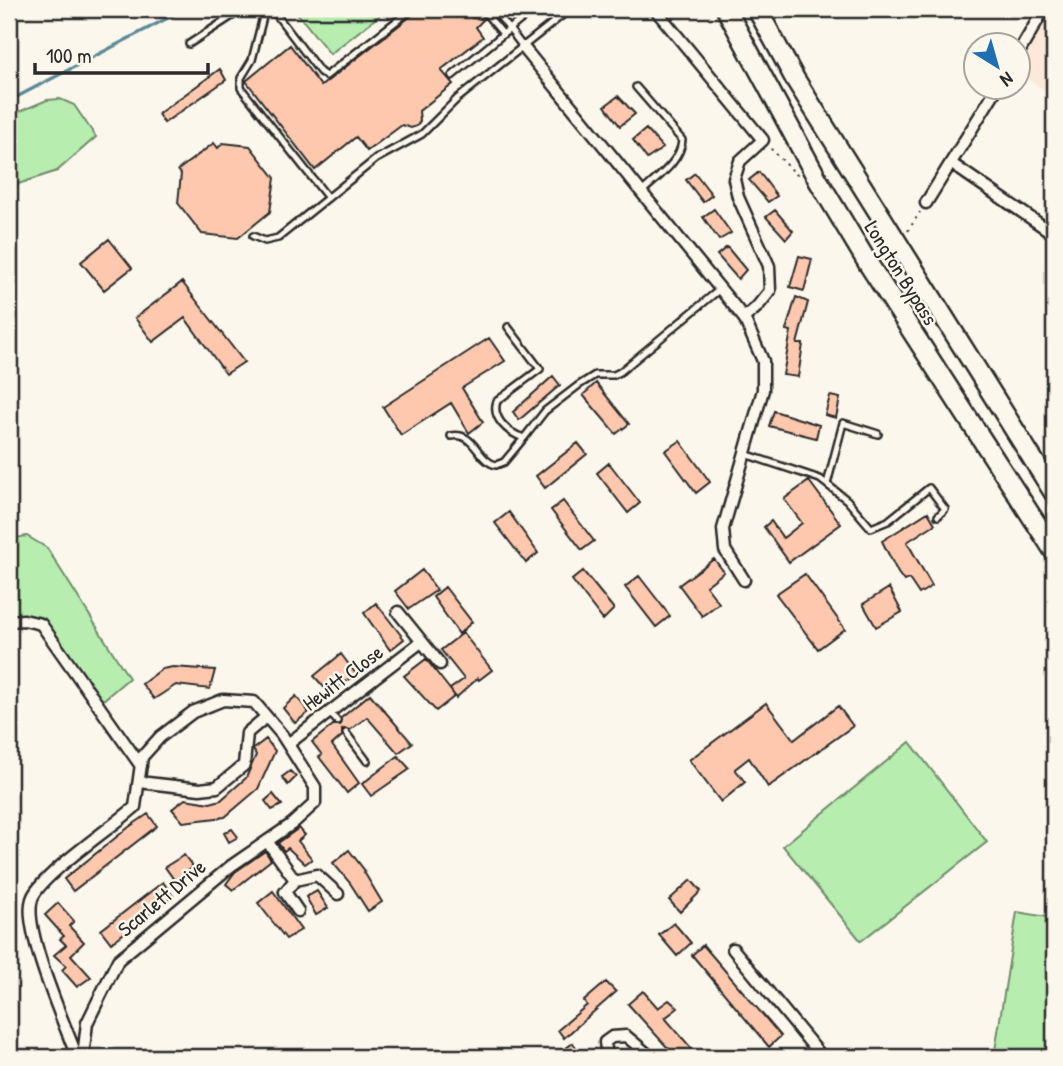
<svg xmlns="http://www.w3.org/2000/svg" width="1063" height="1066" viewBox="0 0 1063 1066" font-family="'Patrick Hand',sans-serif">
	<rect width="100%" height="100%" fill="#fbf7ec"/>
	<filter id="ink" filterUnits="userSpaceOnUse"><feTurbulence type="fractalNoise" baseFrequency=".0143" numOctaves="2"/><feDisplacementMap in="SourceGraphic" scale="14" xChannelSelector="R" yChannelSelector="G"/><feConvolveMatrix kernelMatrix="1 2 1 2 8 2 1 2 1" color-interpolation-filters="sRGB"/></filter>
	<g filter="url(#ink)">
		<!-- built -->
		<path fill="#fce9d9" d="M1054,9V96L1018,73V69Z"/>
		<!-- green -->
		<path fill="#b7edaf" stroke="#718c6d" stroke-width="2" d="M294,9H375L380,15L330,54Z
			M60,99L74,105L96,137L57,171L9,187V116L47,100Z
			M27,536L47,548L129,678L102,701L46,624L9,617V539Z
			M910,742L987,842L861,941L783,846Z
			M1017,912L1054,918V1057H994Z"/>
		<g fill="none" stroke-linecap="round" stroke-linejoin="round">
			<!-- stream -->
			<path stroke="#5d8a96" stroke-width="3.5" d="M9,101L185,9"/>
		</g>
		<!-- building -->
		<path fill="#fdc8ae" stroke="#2b2b2b" stroke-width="2" d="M420,9H465L472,18L484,19L476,27L483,37L441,70L453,84L419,111L420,121L417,126L411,128L402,125L367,151L356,137L315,170L246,81L290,45L321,86Z
			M220,69L226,80L164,123L158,114Z
			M618,96L635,114L620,126L605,106Z
			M646,129L663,148L647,159L633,140Z
			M214,143L218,148L223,143L250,146L275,178L270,212L238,238L202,234L178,203L181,174L178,170Z
			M759,172L777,196L768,202L749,180Z
			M695,173L712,195L703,202L686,180Z
			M714,209L731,233L719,240L703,217Z
			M775,210L793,231L786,239L766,217Z
			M109,239L132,268L104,290L81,262Z
			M727,247L746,270L738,279L717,255Z
			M799,256L812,259L804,291L790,287Z
			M182,282L244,362L226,374L185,318L153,342L135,318Z
			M796,297L808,302L797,344H803L798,377L783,375L791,331L786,330Z
			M489,338L505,361L462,388L483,422L469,433L451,403L401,435L383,407Z
			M553,376L560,385L519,420L513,412Z
			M596,383L629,424L616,434L583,395Z
			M830,396L840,398L836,418L825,415Z
			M774,411L819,425L816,438L769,426Z
			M680,441L710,482L696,493L665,451Z
			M578,443L587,454L545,488L536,476Z
			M609,463L640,503L628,513L597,473Z
			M809,481L841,524L789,562L764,527L771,521L783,538L802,523L784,499Z
			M563,501L594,541L582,550L551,510Z
			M509,512L538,553L526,563L495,523Z
			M928,512L935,524L907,542L932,586L919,594L909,579L904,581L898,573L882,541Z
			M714,559L724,572L706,586L719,603L702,616L679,585Z
			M422,570L437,590L409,609L395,591Z
			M583,571L614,609L603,620L572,580Z
			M805,574L845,629L818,649L776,594Z
			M639,576L670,616L656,627L625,587Z
			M445,587L472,622L459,634L433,597Z
			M889,588L902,612L876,627L863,604Z
			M376,603L404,639L390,650L364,613Z
			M463,633L492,670L479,680L478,678L456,698L450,689L464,679L441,650Z
			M341,654L356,674L330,694L314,676Z
			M426,659L455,696L436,711L404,676Z
			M173,667L215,670L210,689L176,685L154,699L142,684L162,669Z
			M370,694L412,743L398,753L367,717L350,730L342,729V736L332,745L359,783L347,793L319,757L322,755L312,742L333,725H340L341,718Z
			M296,696L309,712L295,723L283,708Z
			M766,703L794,740L838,706L853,726L768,787L749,758L735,769L745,782L721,802L689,760Z
			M266,739L275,751L258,789L225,817L183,822L172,809L185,799L210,803L221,800L246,778L256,755L253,749Z
			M398,756L410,769L371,796L362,784Z
			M290,771L296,777L288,785L282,777Z
			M273,794L282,805L272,810L265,801Z
			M148,814L157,826L73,891L64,879L129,827Z
			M299,828L305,835L298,841L312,859L305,864L288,848L284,851L278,843Z
			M232,829L238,837L229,842L224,833Z
			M349,850L365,871L364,872L382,902L368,911L350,883L333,863Z
			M265,851L271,860L233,890L226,884L235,872Z
			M184,855L193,867L175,881L165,867Z
			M691,880L701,891L680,912L669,900Z
			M163,882L173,896L111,943L101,930Z
			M273,891L301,930L286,939L258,903Z
			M317,891L328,908L316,915L306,897Z
			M58,903L74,921L69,926L84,942L71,955L91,977L77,987L62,970L66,966L54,955L66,945L60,939L64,936L45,915Z
			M674,923L691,943L677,956L659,935Z
			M703,945L781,1036L769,1047L692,955Z
			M606,982L616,992L564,1038L558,1030L587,1005L584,1001Z
			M643,991L658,1008L669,1000L678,1008L665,1018L699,1057H676L628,1004Z
			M573,1043L583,1057H554Z"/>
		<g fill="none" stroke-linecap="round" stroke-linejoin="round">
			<defs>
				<path id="lane" d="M265,9L252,60L241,78V88L328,198
					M272,9L320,72L326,76L412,9
					M482,9L503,34
					M494,9L523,47
					M189,44L243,9
					M452,76L534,9
					M636,87L682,140C681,162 656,178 641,193
					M253,236L265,241L278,238L376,159L422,134L457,99L570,9
					M508,327L540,369L497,401C491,418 508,433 524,438L545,411L579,385L595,375H614L620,372L720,289
					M451,436C475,431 477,461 496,465L504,462L524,438
					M745,454L820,479L847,500L871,528L888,521L929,488L945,509L938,516
					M827,484L843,423L878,434
					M329,712L337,721
					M346,733L367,761"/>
				<path id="street" d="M655,9L763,140L740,161L734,179L738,197L769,266L770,291L757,307L744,318
					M523,47L744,318L763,361V390L723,529L725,550L744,580
					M1018,54L1044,9
					M952,164L1054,234
					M926,203L997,88
					M398,612L440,664
					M9,621L24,620L41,624L141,766
					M288,744L421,642
					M139,782L200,789L217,787L244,765L247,733L266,717
					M267,841L295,880L285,892L298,911
					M295,880L317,875L338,894
					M733,949L822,1057
					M77,1057C65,1025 22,929 32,899C39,876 114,826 135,807L142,757L160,737L193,712L223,700L254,702L282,735L315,787V803L292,824L231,866L118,960L87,1023L83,1057
					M607,1057L605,1042L612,1037L626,1036L651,1057"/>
				<path id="highway" d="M726,9L818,180L869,265L1054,551
					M757,9L795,79L1054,493"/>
			</defs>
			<!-- lane casing -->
			<use href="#lane" stroke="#2b2b2b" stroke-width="10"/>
			<!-- street casing -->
			<use href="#street" stroke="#2b2b2b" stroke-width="15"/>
			<!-- highway casing -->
			<use href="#highway" stroke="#2b2b2b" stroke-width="23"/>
			<!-- path -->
			<path stroke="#2b2b2b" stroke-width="2" stroke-dasharray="2 5" stroke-linecap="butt" d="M771,149L799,177
				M908,231L920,212"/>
			<!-- lane -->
			<use href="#lane" stroke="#fbf7ec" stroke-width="5"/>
			<!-- street -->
			<use href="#street" stroke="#fbf7ec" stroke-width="10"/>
			<!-- highway -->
			<use href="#highway" stroke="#fbf7ec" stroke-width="18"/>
		</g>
	</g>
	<g text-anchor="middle" stroke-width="5" stroke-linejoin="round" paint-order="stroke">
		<!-- street labels -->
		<g font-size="21" fill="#2b2b2b" stroke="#fbf7ec">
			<text transform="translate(901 273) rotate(58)" y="7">Longton Bypass</text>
			<text transform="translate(343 678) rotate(-37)" y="7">Hewitt Close</text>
			<text transform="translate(162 898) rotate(-40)" y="7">Scarlett Drive</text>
		</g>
	</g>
	<!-- margin -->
	<rect width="1063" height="1066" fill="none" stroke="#fbf7ec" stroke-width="35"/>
	<rect x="18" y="18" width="1028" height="1031" fill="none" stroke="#2b2b2b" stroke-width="2.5" filter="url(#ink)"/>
	<!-- north arrow -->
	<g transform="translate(997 66) rotate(143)"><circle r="33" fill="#fbf7ec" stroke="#a8a59f" stroke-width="2"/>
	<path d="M0-5L12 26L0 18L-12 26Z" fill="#1f6fb2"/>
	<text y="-10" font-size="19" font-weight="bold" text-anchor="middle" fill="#2b2b2b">N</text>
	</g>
	<!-- scale -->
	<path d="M35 63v10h173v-10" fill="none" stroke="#2b2b2b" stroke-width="3.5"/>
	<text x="46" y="63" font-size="21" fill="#2b2b2b" stroke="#fbf7ec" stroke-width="5" paint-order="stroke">100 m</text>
</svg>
